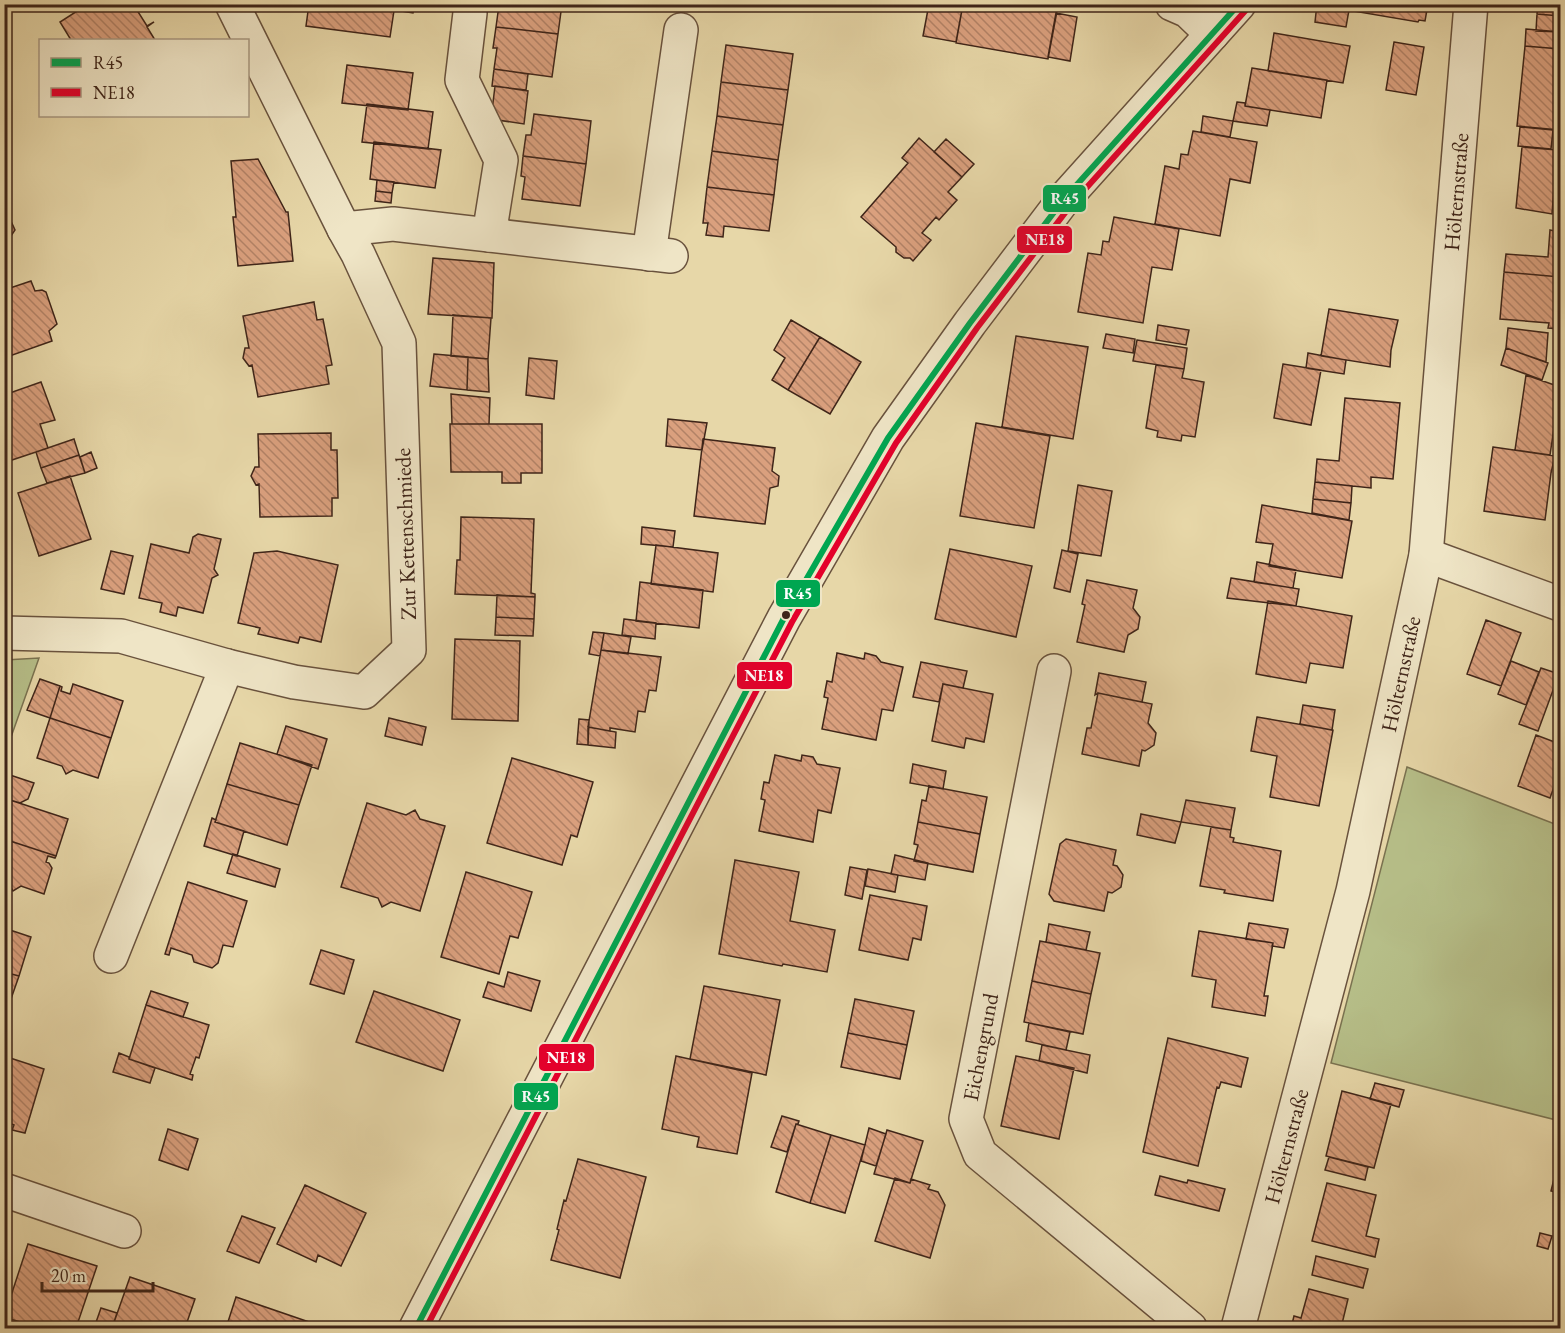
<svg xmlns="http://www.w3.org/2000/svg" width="1565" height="1333" viewBox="0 0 1565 1333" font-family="'EB Garamond',serif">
	<defs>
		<pattern id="building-back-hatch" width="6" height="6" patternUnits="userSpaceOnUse" patternTransform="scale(1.5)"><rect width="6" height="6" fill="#daa07e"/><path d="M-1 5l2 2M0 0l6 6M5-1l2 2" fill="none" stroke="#b28266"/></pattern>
	</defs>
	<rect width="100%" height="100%" fill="#e7d7a8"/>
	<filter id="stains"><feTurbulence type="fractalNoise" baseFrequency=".00333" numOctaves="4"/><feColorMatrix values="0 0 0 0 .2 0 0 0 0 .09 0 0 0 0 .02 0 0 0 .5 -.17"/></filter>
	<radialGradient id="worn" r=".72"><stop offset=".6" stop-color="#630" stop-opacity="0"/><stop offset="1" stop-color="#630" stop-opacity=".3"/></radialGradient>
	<!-- green -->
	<path fill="#b6be88" stroke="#7a7250" stroke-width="1.5" d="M39,658L5,754V660Z
		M1407,767L1560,826V1121L1331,1063Z"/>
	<!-- building -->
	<path fill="url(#building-back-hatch)" stroke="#3f2519" stroke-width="1.5" d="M88,4H137L135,7L147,26L154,22L147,27L155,40H71L60,22Z
		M309,4H395L390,37L306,26Z
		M395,4H415L413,13L394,10Z
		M503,4H562L558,34L496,27L499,5Z
		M785,4H807L799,10L784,9Z
		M835,4H868V9L851,6L845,10L838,9Z
		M929,4H963L956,42L923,36Z
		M963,4H1018L1057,11L1048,59L956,43Z
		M1317,4H1348L1347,10H1349L1346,27L1315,22Z
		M1348,4H1428L1425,21L1419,20L1418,22L1347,10Z
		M1538,4H1560V16L1537,14Z
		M1056,13L1077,17L1070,61L1048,57Z
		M1537,14L1560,16V32L1536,31Z
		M496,27L558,34L552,77L494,69L497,48H493Z
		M1526,29L1560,32V49L1525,46Z
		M1274,33L1350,46L1343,83L1268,71Z
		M1394,42L1424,47L1416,95L1386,90Z
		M726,45L793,54L788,90L721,82Z
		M1525,46L1560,49V130L1517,126Z
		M347,65L413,73L408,110L342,103Z
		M1252,68L1327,80L1321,118L1245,106Z
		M494,69L528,74L526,90L492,86Z
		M721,82L788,90L783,125L717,116Z
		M495,86L528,91L524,124L491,119Z
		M1237,102L1245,103V106L1270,110L1267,126L1233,121Z
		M367,104L433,112L428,149L362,142Z
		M534,114L591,121L586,164L523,156L526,135H531Z
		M717,116L783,125L778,160L712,151Z
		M1203,116L1233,121L1230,137L1201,132Z
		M1520,127L1553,130L1551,149L1518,146Z
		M1193,131L1257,142L1250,183L1230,179L1220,236L1155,224L1165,166L1179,169L1181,154L1188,155Z
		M919,138L962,177L948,192L957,200L939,220L936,217L922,233L931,240L913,261L910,258H904L896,252V247L861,217L908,163L902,158Z
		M946,139L974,164L962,177L934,152Z
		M374,142L441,150L435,188L370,179Z
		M1522,147L1557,150L1552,214L1516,208Z
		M712,151L778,160L774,195L707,187Z
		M523,156L586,164L580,206L522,199L525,177L521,176Z
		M258,159L286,212H288L293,261L238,266L233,217H236L231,161Z
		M377,180L394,182L392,193L376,191Z
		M707,187L774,195L769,231L724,226L723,237L706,235L708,223H703Z
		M376,191L392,193L391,203L375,201Z
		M4,206L15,230L11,236L7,238L11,248L4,251Z
		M1114,217L1179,229L1172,270L1152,267L1143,323L1078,312L1088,253L1101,255L1103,241L1109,242Z
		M1550,230L1560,232V277L1504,272L1506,254L1548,257Z
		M433,258L494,263L492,318L428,314Z
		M1504,272L1560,277V329L1548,328L1549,323L1500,319Z
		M31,281L35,291L42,290L46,292L57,324L49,331L52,341L4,358V290Z
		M314,302L317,320L323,319L332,365L326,366L329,384L258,397L252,365L249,366L243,358L245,348H249L243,316Z
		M1329,309L1398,320L1391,350L1390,367L1321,356Z
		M453,315L491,318L488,359L451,356Z
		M791,320L820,337L788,390L772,380L785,358L774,350Z
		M1158,325L1189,330L1186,345L1156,340Z
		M1508,328L1548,333L1546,362L1506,348Z
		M1106,334L1135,339L1133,353L1103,348Z
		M1016,336L1088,347L1073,439L1002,427Z
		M820,337L861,362L830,414L788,390Z
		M1137,340L1187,348L1184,369L1133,361Z
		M1506,348L1548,363L1542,380L1501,365Z
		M1308,353L1346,360L1344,374L1306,368Z
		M434,354L468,357L467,390L430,386Z
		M468,357L488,359L489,392L467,390Z
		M529,358L557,361L554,399L526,395Z
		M1283,364L1321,370L1311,425L1274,418Z
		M1156,365L1184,369L1182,378L1204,382L1195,437L1182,435L1181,441L1157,437L1158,431L1146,428Z
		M1526,375L1560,387L1550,455L1515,450Z
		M41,382L55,420L40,424L48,448L9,461L4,447V395Z
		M451,394L490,398L489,424H452Z
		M1345,398L1400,403L1393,479L1371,477V488L1315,482L1317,459L1339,461Z
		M668,419L707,423L702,450L666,446Z
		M976,423L1050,436L1034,528L960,516Z
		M450,424H542V473H521V483H502V472H451Z
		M331,433V450H337L338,498H332V516L260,517L259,484L256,485L251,476L255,467H259L258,434Z
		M74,439L79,455L41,468L36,452Z
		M703,439L775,448L772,471L779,476L778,486L770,488L765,524L694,516Z
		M1493,447L1555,456L1551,473L1545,520L1484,511Z
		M91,452L97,468L85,473L80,457Z
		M79,455L85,473L47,483L41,468Z
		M70,476L91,539L39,556L18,493Z
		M1315,482L1352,486L1351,503L1313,499Z
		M1078,485L1112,491L1101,556L1068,551Z
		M1313,499L1351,503L1349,520L1312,513Z
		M1262,505L1352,521L1342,578L1269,566L1273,544L1256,542Z
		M461,517L534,519L531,593L535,594V597L455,594L457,560H460Z
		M642,527L675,531L673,547L641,544Z
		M198,534L221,539L214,569L218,575L212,578L203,613L178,607L176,616L160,612L162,603L139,598L151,544L189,553L193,537Z
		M656,545L718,553L713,592L651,584Z
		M950,549L1032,566L1016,637L935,619Z
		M1062,550L1078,554L1070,592L1054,588Z
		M111,551L133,556L124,594L101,589Z
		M277,551L338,565L321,642L300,637L298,643L258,634L260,628L238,623L254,553Z
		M1257,562L1296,570L1293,588L1254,582Z
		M1231,578L1299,589L1296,606L1227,598Z
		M1087,580L1137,590L1133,608L1140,617L1138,629L1128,635L1124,652L1077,642L1085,605L1082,604Z
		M640,582L703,590L699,628L636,621Z
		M497,595L535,597L534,619L496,617Z
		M1268,601L1352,616L1343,668L1310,663L1306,683L1256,674Z
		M496,617L534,619L533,636L495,635Z
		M624,619L656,623L655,639L622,635Z
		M1486,620L1521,633L1501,686L1467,674Z
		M593,632L604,633L600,656L589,654Z
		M604,633L631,637L628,654L601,650Z
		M455,639L520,641L518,721L452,719Z
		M601,650L661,657L656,691L649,690L645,712L638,711L635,732L610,728V731L588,727Z
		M837,653L864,659L865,653L876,656L881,662L903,667L893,711L882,709L876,740L822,729L828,698L824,697L827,681L832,682Z
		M1511,661L1539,672L1526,705L1498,694Z
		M921,662L967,671L963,688L943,684L939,702L913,697Z
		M1541,668L1559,674L1538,731L1519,724Z
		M1099,673L1146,682L1142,702L1098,693L1095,695Z
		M40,679L60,686L50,718L27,710Z
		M73,684L123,701L111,738L50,718L60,686L62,687L61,691L70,694Z
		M943,684L993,694L984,742L966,738L964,748L932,741Z
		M1098,693L1152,704L1148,723L1156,733L1154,745L1145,751L1142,750L1139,766L1082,754L1087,728H1091Z
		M1303,705L1335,710L1332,730L1300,724Z
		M1257,717L1333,730L1319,806L1270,797L1277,756L1251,751Z
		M50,718L111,738L98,778L73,770L66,774L62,766L37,758Z
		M389,718L426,727L422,745L385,736Z
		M579,719L589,720L588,745L577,744Z
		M286,726L327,739L318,769L277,754Z
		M588,727L616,732L615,748L588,745Z
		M1536,735L1560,744V770L1550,798L1518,786Z
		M240,743L312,765L299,805L227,784Z
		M775,755L801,761L802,755L813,757L817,764L840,768L831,813L818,810L813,842L759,831L765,800L761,799L764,782L769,783Z
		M512,758L593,782L577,837L571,835L562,865L487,843Z
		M913,764L946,771L943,789L910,783Z
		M4,773L34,783L28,799L20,803L10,800L5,813Z
		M227,784L299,805L287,845L215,822Z
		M929,786L987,797L980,834L918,822L922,800L926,801Z
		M10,800L68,819L56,856L4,839V815Z
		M1186,800L1235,808L1231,830L1181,822Z
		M367,803L406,815L415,810L420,819L445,826L420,911L391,902L382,907L378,898L341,887Z
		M1141,814L1181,822L1175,843L1137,835Z
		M212,818L216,820L215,822L244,831L237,856L204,846Z
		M918,822L980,834L973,872L914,861L918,845L914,844Z
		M1211,827L1231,830L1230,837L1234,838L1233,842L1281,851L1273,901L1224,893L1225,890L1200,886Z
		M4,839L56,856L55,858L48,856L46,862L49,863L52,868L44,894L21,886L13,891L8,882L4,881Z
		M1066,839L1116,850L1113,865L1117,866L1123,875L1121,887L1112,893L1108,892L1104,911L1054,901L1049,894L1060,844Z
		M233,854L280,869L275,887L227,873Z
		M895,855L928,863L925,880L891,874Z
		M735,860L799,872L790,921L835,930L827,972L783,964L782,966L719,954Z
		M850,867L867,870L862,899L845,895Z
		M868,869L898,875L895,892L865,886Z
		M466,872L532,892L518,938L510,936L499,974L441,957Z
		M188,882L247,901L233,947L223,945L218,963L212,968L194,962L192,955L171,948L169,955L165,954Z
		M870,895L927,906L921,940L913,938L908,960L859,950Z
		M1249,923L1288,929L1284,948L1272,946L1273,943L1246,939Z
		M1049,924L1090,932L1086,950L1046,942Z
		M4,928L31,937L19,976L4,972Z
		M1199,931L1273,943L1264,996H1268L1265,1016L1212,1007L1216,980L1192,976Z
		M1040,941L1100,953L1091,994L1032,981Z
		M321,950L354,960L344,994L310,984Z
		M4,972L19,976L5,1016H4Z
		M508,972L540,981L531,1011L483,997L488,982L504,987Z
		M1032,981L1091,994L1083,1034L1024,1022Z
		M704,986L780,1000L766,1075L690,1059Z
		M151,991L188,1003L183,1017L146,1005Z
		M374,991L460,1020L443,1071L356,1042Z
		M855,999L914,1011L907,1045L848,1033Z
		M146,1005L209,1025L199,1058L196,1057L190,1074L193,1075L192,1080L129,1059Z
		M1029,1023L1070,1032L1066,1050L1026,1041Z
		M848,1033L907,1045L900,1079L841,1067Z
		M1168,1038L1248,1058L1241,1087L1221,1082L1219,1088L1217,1087L1198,1166L1143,1152Z
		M1042,1045L1090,1055L1087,1073L1039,1061Z
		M119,1053L129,1057V1059L155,1068L150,1083L113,1072Z
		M4,1056L44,1069L25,1133L12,1130L14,1125L4,1121Z
		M676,1056L752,1073L737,1154L697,1147L699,1137L662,1129Z
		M1016,1056L1074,1068L1059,1139L1001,1126Z
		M1375,1083L1404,1090L1399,1107L1370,1099Z
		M1342,1091L1391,1104L1374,1168L1326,1156Z
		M782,1116L799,1121L798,1124H796L787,1152L771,1147Z
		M796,1124L831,1135L810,1203L776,1192Z
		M869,1128L886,1134L876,1166L861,1161Z
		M168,1129L198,1139L188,1170L159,1160Z
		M887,1130L923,1141L910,1183L874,1174Z
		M831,1135L865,1145L845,1213L810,1203Z
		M1560,1155V1193L1551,1191Z
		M1329,1157L1368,1167L1365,1180L1325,1170Z
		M578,1159L646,1177L620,1278L551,1260L559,1230L557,1229L564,1200L566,1201Z
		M1160,1176L1187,1183L1188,1180L1225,1189L1219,1211L1155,1195Z
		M895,1178L910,1183L911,1179L930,1185L928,1189L938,1192L945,1205L930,1258L875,1241Z
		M1327,1183L1376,1195L1366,1236L1379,1239L1375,1257L1312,1241Z
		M305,1185L366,1213L341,1266L318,1255L316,1262L277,1244Z
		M242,1216L275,1228L259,1263L227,1251Z
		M1540,1233L1552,1236L1548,1249L1537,1246Z
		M28,1244L97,1266L76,1328H39L4,1317Z
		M1316,1256L1368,1269L1363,1288L1312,1275Z
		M130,1277L195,1299L185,1328H112Z
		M1309,1289L1348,1299L1341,1328H1291L1294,1316L1301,1318Z
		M236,1297L312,1323L310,1328H226Z
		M101,1308L117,1313L112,1328H94Z"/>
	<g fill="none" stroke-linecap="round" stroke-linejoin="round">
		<defs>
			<g id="minor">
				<path d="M1172,4L1188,11L1212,34"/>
				<path d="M470,13L462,80L501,160L489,235"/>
				<path d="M344,229L393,224L671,256"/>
				<path d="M649,254L681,30"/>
				<path d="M1426,555L1560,604"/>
				<path d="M4,633L121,636L227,666L294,682L364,692L409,650L399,343L358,254L344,229L232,4"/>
				<path d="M1054,671L966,1119L980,1154L1190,1328"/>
				<path d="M111,956L227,666"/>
				<path d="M4,1190L124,1231"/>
				<path d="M416,1328L784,618L888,438L970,323L1064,199L1239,4"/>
				<path id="s1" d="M1238,1328L1353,891L1426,555L1471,4"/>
			</g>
		</defs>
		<!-- minor casing -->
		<use href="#minor" stroke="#69523d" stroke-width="36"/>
		<!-- minor -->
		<use href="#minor" stroke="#efe5c6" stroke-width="33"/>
		<defs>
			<path id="bus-1" d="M416,1328L784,618L888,438L970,323L1064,199L1239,4"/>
			<path id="bus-2" d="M426,1328L792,622L896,443L977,328L1071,205L1246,10"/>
		</defs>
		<!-- bus-1 casing -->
		<use href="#bus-1" stroke="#efe5c6" stroke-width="10"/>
		<!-- bus-2 casing -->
		<use href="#bus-2" stroke="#efe5c6" stroke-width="10"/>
		<!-- bus-1 -->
		<use href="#bus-1" stroke="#00a651" stroke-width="6"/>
		<!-- bus-2 -->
		<use href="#bus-2" stroke="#e4002b" stroke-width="6"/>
	</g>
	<!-- markers -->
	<circle fill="#3f2519" stroke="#efe5c6" stroke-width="2" cx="786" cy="615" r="5"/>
	<g text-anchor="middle" stroke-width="4.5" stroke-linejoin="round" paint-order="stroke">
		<!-- street labels -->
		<g font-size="22" fill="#3f2519" stroke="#efe5c6">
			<text dy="8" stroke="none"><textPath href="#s1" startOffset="1160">Hölternstraße</textPath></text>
			<text transform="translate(405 534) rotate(-92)" y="8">Zur Kettenschmiede</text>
			<text dy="8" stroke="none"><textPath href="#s1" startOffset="674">Hölternstraße</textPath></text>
			<text transform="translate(980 1047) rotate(-79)" y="8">Eichengrund</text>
			<text dy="8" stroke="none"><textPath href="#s1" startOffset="188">Hölternstraße</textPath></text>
		</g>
	</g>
	<g stroke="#efe5c6" stroke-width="2">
		<rect x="1042" y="184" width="45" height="29" rx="6" fill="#00a651"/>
		<rect x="1016" y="225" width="57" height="29" rx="6" fill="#e4002b"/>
		<rect x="775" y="579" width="46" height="29" rx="6" fill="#00a651"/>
		<rect x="736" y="661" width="57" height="29" rx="6" fill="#e4002b"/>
		<rect x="538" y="1043" width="57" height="29" rx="6" fill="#e4002b"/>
		<rect x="513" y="1082" width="46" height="29" rx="6" fill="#00a651"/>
	</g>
	<g font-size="16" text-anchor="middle" font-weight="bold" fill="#fff">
		<text x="1065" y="204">R45</text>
		<text x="1045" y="245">NE18</text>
		<text x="798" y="599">R45</text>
		<text x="764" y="681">NE18</text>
		<text x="566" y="1063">NE18</text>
		<text x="536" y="1102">R45</text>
	</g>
	<!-- margin -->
	<rect width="1565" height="1333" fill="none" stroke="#e7d7a8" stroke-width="24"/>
	<rect x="6" y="6" width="1553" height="1321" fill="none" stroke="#3f2519" stroke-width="3"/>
	<rect x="12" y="12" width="1541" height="1309" fill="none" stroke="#3f2519" stroke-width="1.5"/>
	<!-- legend -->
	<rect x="39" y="39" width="210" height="78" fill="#efe5c6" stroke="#a99881" stroke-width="1.5"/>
	<rect x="51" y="58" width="30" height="9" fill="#00a651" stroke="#a99881" stroke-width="1.5"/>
	<text x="93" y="69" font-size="18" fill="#3f2519">R45</text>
	<rect x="51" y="88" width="30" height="9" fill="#e4002b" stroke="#a99881" stroke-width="1.5"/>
	<text x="93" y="99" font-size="18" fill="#3f2519">NE18</text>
	<!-- scale -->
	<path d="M42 1282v9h111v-9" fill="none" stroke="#3f2519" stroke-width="3"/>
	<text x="51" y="1282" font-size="18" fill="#3f2519" stroke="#efe5c6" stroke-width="4.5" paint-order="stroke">20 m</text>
	<rect width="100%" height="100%" filter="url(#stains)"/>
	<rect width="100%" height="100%" fill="url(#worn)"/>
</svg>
